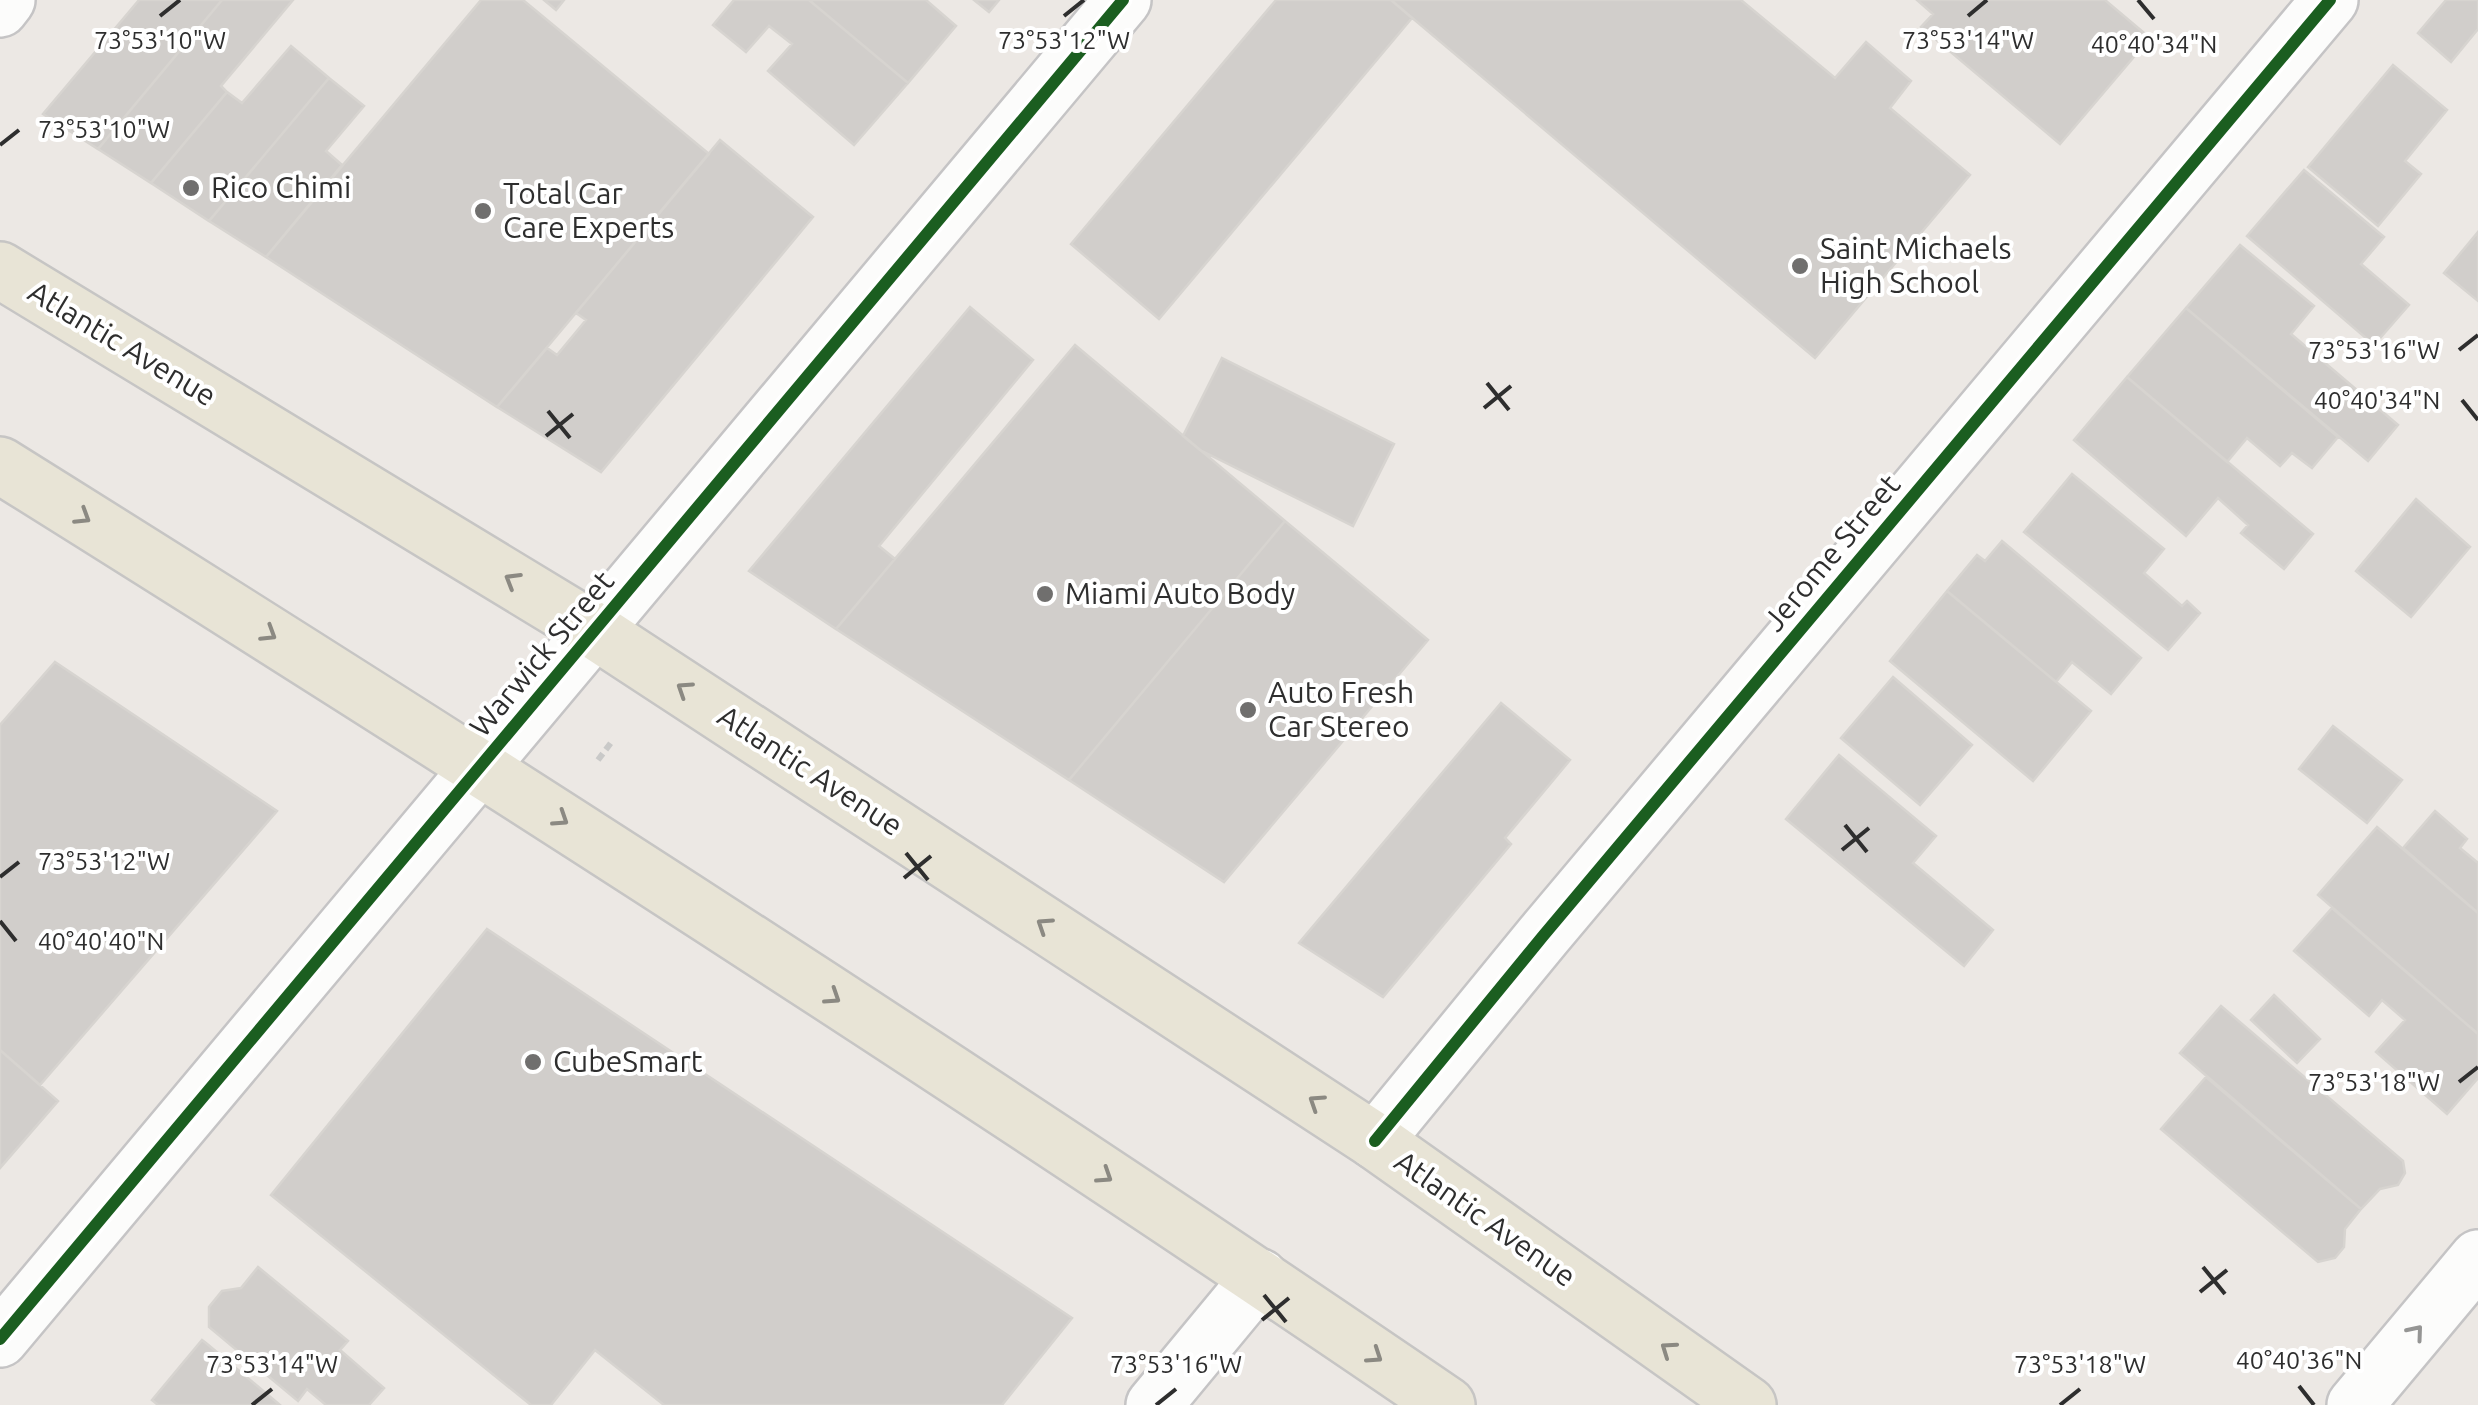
<svg xmlns="http://www.w3.org/2000/svg" width="2478" height="1405" viewBox="0 0 2478 1405" font-family="Ubuntu,sans-serif">
	<rect width="100%" height="100%" fill="#ece8e4"/>
	<!-- building -->
	<path fill="#d1cecb" stroke="#d7d4d0" stroke-width="2.5" d="M139,0H222L98,149L43,114Z
		M222,0H293L221,86L227,92L151,183L98,149Z
		M481,0H523L709,154L497,407L266,257Z
		M544,0H564L556,10Z
		M734,0H809L908,83L854,145L768,71L792,44L769,26L746,52L713,25Z
		M809,0H926L956,26L908,83Z
		M974,0H999L989,12Z
		M1276,0H1391L1412,18L1159,319L1071,244Z
		M1391,0H1741L1835,78L1866,42L1911,81L1890,108L1970,175L1815,358Z
		M1917,0H2105L2150,38L2060,144L1921,27L1933,14Z
		M2446,0H2478V29L2451,62L2418,33Z
		M291,46L329,78L209,221L151,183L227,92L242,103Z
		M2393,65L2447,110L2405,161L2421,174L2378,226L2308,167Z
		M329,78L364,106L326,151L342,165L266,257L209,221Z
		M720,140L813,217L601,472L497,407L547,348L557,355L586,320L576,313Z
		M2304,170L2384,237L2361,264L2409,305L2374,345L2247,236Z
		M2478,232V301L2444,273Z
		M2240,245L2314,306L2291,334L2398,425L2368,461L2186,308Z
		M970,307L1033,360L879,546L895,559L836,629L749,571Z
		M2186,308L2338,437L2312,468L2292,453L2280,466L2247,438L2227,462L2127,377Z
		M1075,345L1285,521L1069,780L836,629Z
		M1222,358L1394,444L1353,526L1200,450L1183,436Z
		M2127,377L2313,534L2284,569L2241,533L2248,525L2218,498L2186,536L2074,440Z
		M2072,474L2164,549L2144,573L2182,606L2187,601L2200,613L2168,650L2024,532Z
		M2416,499L2470,547L2411,617L2356,571Z
		M1285,521L1428,640L1224,882L1069,780Z
		M2002,541L2141,658L2111,694L2072,662L2056,682L1947,591L1977,555L1985,561Z
		M1947,591L2091,711L2033,781L1890,661Z
		M55,662L277,811L40,1085L0,1050V725Z
		M1893,677L1972,745L1920,805L1841,738Z
		M1501,703L1570,760L1505,838L1511,844L1383,997L1299,943Z
		M2333,726L2402,780L2367,823L2299,769Z
		M1839,755L1936,836L1913,863L1993,930L1964,966L1786,819Z
		M2435,811L2467,839L2460,848L2478,863V913L2403,848Z
		M2377,827L2478,913V1034L2318,895Z
		M2332,908L2478,1034V1078L2447,1114L2376,1052L2405,1020L2382,1000L2369,1016L2294,951Z
		M487,929L1072,1318L1002,1405H664L595,1350L551,1405H531L271,1195Z
		M2274,995L2320,1039L2297,1063L2251,1020Z
		M2221,1006L2403,1161L2405,1173L2398,1185L2380,1189L2361,1209L2180,1053Z
		M0,1050L58,1101L0,1168Z
		M2206,1077L2361,1209L2345,1229L2344,1247L2335,1258L2318,1262L2161,1129Z
		M258,1267L348,1341L340,1350L384,1388L369,1405H326L307,1389L298,1401L209,1327V1307L222,1291L241,1288Z
		M202,1340L206,1343L280,1405H158L152,1400Z"/>
	<g fill="none" stroke-linecap="round" stroke-linejoin="round">
		<defs>
			<path id="street" d="M0,9L7,0
				M1375,1141L1543,936L2330,0
				M0,1339L1123,0
				M1154,1405L1260,1277
				M2355,1405L2478,1258"/>
			<path id="primary" d="M0,270L595,631L1375,1141L1748,1405
				M0,465C488,770 972,1081 1447,1405"/>
		</defs>
		<!-- street casing -->
		<use href="#street" stroke="#c5c4c5" stroke-width="60"/>
		<!-- primary casing -->
		<use href="#primary" stroke="#c6c5c4" stroke-width="60"/>
		<!-- path -->
		<path stroke="#c9c9c8" stroke-width="6" stroke-dasharray="8 5" stroke-linecap="butt" d="M598,760L613,740"/>
		<!-- street -->
		<use href="#street" stroke="#fcfcfb" stroke-width="55"/>
		<!-- primary -->
		<use href="#primary" stroke="#e8e4d6" stroke-width="55"/>
		<defs>
			<path id="cycleway" d="M1375,1141L1543,936L2330,0
				M0,1339L1123,0"/>
		</defs>
		<!-- cycleway casing -->
		<use href="#cycleway" stroke="#fff" stroke-width="19"/>
		<!-- cycleway -->
		<use href="#cycleway" stroke="#1b5e20" stroke-width="12"/>
	</g>
	<!-- one-way arrows -->
	<defs><path id="oneway-chevron" d="M-2-3.5L2.5 0L-2 3.5" fill="none" stroke-width="1.6" stroke-linecap="round" stroke-linejoin="round" transform="scale(2.5)"/></defs>
	<g stroke="#8b8982">
		<use href="#oneway-chevron" transform="translate(83 517) rotate(32)"/>
		<use href="#oneway-chevron" transform="translate(512 580) rotate(-149)"/>
		<use href="#oneway-chevron" transform="translate(269 634) rotate(32)"/>
		<use href="#oneway-chevron" transform="translate(684 689) rotate(-147)"/>
		<use href="#oneway-chevron" transform="translate(561 819) rotate(33)"/>
		<use href="#oneway-chevron" transform="translate(1044 925) rotate(-147)"/>
		<use href="#oneway-chevron" transform="translate(833 997) rotate(33)"/>
		<use href="#oneway-chevron" transform="translate(1316 1102) rotate(-147)"/>
		<use href="#oneway-chevron" transform="translate(1105 1176) rotate(33)"/>
		<use href="#oneway-chevron" transform="translate(1668 1349) rotate(-145)"/>
		<use href="#oneway-chevron" transform="translate(1375 1356) rotate(34)"/>
	</g>
	<use stroke="#959594" href="#oneway-chevron" transform="translate(2416 1332) rotate(-50)"/>
	<!-- ticks -->
	<path fill="none" stroke="#2e2e2e" stroke-width="4" d="M2138,0L2154,19M160,16L180,0M1064,16L1084,0M1968,16L1987,0M0,145L19,130M2459,350L2478,335M1487,383L1509,410M2462,400L2478,420M1484,408L1511,386M548,411L570,438M546,436L573,414M1845,825L1867,852M1842,850L1869,828M906,853L928,880M0,877L19,862M904,878L931,856M0,921L16,941M2459,1082L2478,1067M2203,1267L2225,1294M2200,1292L2227,1270M1264,1295L1286,1322M1262,1320L1289,1298M2299,1386L2314,1405M252,1405L272,1389M1156,1405L1176,1389M2060,1405L2080,1389"/>
	<!-- markers -->
	<g fill="#706f6e" stroke="#fff" stroke-width="4">
		<circle cx="191" cy="188" r="10"/>
		<circle cx="483" cy="211" r="10"/>
		<circle cx="1800" cy="266" r="10"/>
		<circle cx="1045" cy="594" r="10"/>
		<circle cx="1248" cy="710" r="10"/>
		<circle cx="533" cy="1062" r="10"/>
	</g>
	<g text-anchor="middle" stroke-width="8" stroke-linejoin="round" paint-order="stroke">
		<!-- poi labels -->
		<g font-size="30" fill="#2e2e2e" stroke="#fff" text-anchor="start">
			<text x="211" y="198">Rico Chimi</text>
			<text x="503" y="204">Total Car<tspan x="503" dy="34">Care Experts</tspan></text>
			<text x="1820" y="259">Saint Michaels<tspan x="1820" dy="34">High School</tspan></text>
			<text x="1065" y="604">Miami Auto Body</text>
			<text x="1268" y="703">Auto Fresh<tspan x="1268" dy="34">Car Stereo</tspan></text>
			<text x="553" y="1072">CubeSmart</text>
		</g>
		<!-- street labels -->
		<g font-size="30" fill="#2e2e2e" stroke="#fff">
			<text transform="translate(122 344) rotate(31)" y="10">Atlantic Avenue</text>
			<text transform="translate(1832 553) rotate(-50)" y="10">Jerome Street</text>
			<text transform="translate(542 654) rotate(-50)" y="10">Warwick Street</text>
			<text transform="translate(810 771) rotate(33)" y="10">Atlantic Avenue</text>
			<text transform="translate(1485 1219) rotate(35)" y="10">Atlantic Avenue</text>
		</g>
	</g>
	<g font-size="25" text-anchor="middle" fill="#2e2e2e" stroke="#fff" stroke-width="8" stroke-linejoin="round" paint-order="stroke">
		<text x="160" y="49">73°53'10"W</text>
		<text x="1064" y="49">73°53'12"W</text>
		<text x="1968" y="49">73°53'14"W</text>
		<text x="2154" y="53">40°40'34"N</text>
		<text x="104" y="138">73°53'10"W</text>
		<text x="2374" y="359">73°53'16"W</text>
		<text x="2377" y="409">40°40'34"N</text>
		<text x="104" y="870">73°53'12"W</text>
		<text x="101" y="950">40°40'40"N</text>
		<text x="2374" y="1091">73°53'18"W</text>
		<text x="2299" y="1369">40°40'36"N</text>
		<text x="272" y="1373">73°53'14"W</text>
		<text x="1176" y="1373">73°53'16"W</text>
		<text x="2080" y="1373">73°53'18"W</text>
	</g>
</svg>
